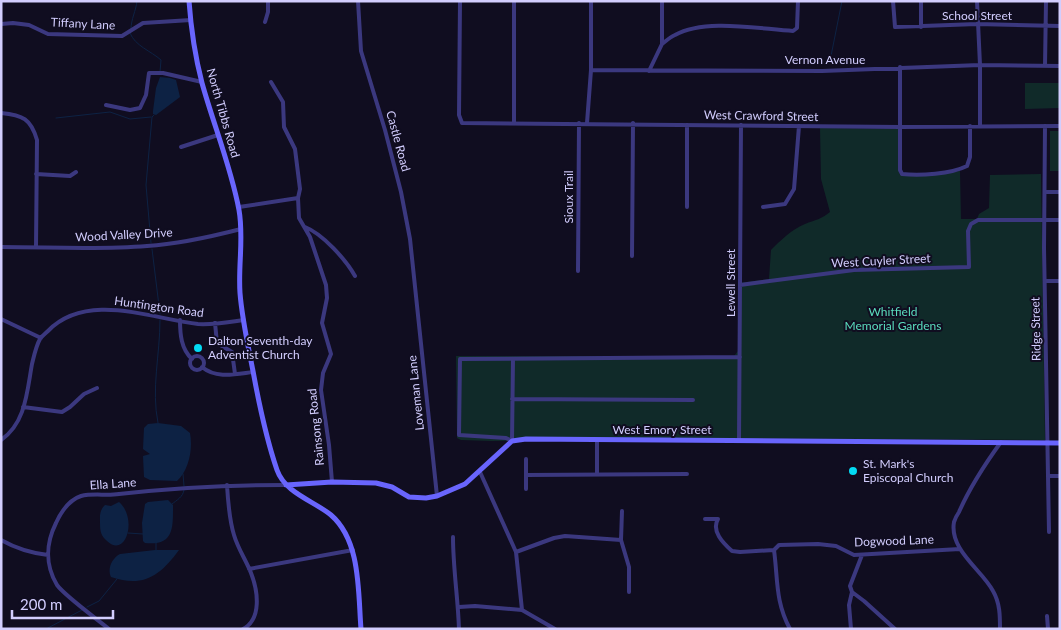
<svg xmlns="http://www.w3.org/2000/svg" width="1061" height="630" viewBox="0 0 1061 630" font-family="Lato,sans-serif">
	<rect width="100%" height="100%" fill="#100d20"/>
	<!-- green -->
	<path fill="#102a29" d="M1025,83H1060V108L1025,109Z
		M820,128L898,129V167L900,175L918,176L960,171L961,219H977L979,214L989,208L990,175L1041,174L1045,440L649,438L491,441L461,440L457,438L456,356H734L738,351V283L769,279L771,250C780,241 792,229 805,224C815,220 822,219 830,212L821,179Z
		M1050,131H1060V171H1050Z"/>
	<!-- water -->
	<path fill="#0d2244" d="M160,77L170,78L176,80L180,97L156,115L153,114V111L156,88Z
		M158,423L181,426L190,433C193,449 189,470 177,481L150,480L144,477L143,456L150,454L143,449L144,428L148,424Z
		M168,500L173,505C173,528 174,546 145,543L143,541L142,523L145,504L148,502Z
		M119,502C138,518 126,559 107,541C101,536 100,531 100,523C100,516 99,511 105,505L111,506Z
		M155,550H179C160,576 143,588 111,577C107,569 112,558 120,554Z"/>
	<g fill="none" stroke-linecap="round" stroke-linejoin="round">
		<!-- stream -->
		<path stroke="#0d2244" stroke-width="1" d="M131,29C131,19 136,11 137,1
			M130,33C135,46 151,51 161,60L160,72
			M830,61L842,1
			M56,118L110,112L130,119L151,117
			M151,243L146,185L152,117L154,115
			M152,249L160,314
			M158,423C151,389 160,355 160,320
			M183,474L184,486
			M172,504C177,500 183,497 184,490
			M128,533L143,534
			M156,550V543
			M87,607L99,601L117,579
			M46,629L82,610"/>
		<!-- street -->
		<path stroke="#3b387f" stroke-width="4" d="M358,1L361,51L385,130L401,192L410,239L437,496
			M460,1L459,115L462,123L900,127L1060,126
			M893,1L895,27L977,24L1060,26
			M921,1V27
			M977,1L980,65V126
			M265,22L268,12V1
			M1,24L13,23L29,25L48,34L122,36L143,23L191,20
			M662,44C666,41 670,37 675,35C705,18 759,29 793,31L797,28L798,1
			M1045,66L1046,1
			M900,67V170L902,174C920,176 951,174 967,166L970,157V126
			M591,70L822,71L980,65L1060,66
			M649,71L662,44V1
			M271,82L283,102L284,127L295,149L300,189L298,198L299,218L310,237L326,285L327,298L322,323L331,354L323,373L321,390L329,445L332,482
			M106,105L130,110L140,108L146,95L149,73H163L202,82
			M1,113C23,115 31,119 37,140L36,247
			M514,123V1
			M587,123L591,70V1
			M1045,126L1044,248L1049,532
			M181,147L218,135
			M36,174L70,176L76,172
			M1045,192H1060
			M239,207L298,198
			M687,207V125
			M763,207L785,204L794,189L799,126
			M305,227C323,234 346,260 355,276
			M1,247C50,247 99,250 147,246C179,244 210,237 241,229
			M632,256L633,123
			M578,271L579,123
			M1045,281H1060
			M740,285L854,270L969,267L968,231L971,224L978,220H1060
			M1,319L41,338
			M180,320C180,334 181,349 192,359
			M215,323L217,343L232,352L235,374
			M190 363a7 7 0 1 1 14 0a7 7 0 1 1-14 0Z
			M513,359L512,441L506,438L459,435L460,359L740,357
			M202,367C216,379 236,374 253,372
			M512,399L693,400
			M23,407L62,412L70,407L84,394L97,388
			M1,440C26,423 27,391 32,364C34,356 36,346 40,339C42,336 46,333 48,331C87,291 152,319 198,324C214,325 229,322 244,320
			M597,440V475
			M739,441L741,125
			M480,472L516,552L522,610
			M526,475L687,474
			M1048,476H1060
			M227,485C228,502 229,519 234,535C238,549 246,560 251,573C258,591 262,619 243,629
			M526,489V459
			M622,511L621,540L629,567V592
			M705,519H718C711,531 723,543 732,551L740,552L774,550C778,579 775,601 790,629
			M453,537C453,568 458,598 459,629
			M1,540C17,549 30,553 48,555
			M774,550L779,545L818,544L836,546L854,555L960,549
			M516,552L554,538L565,536L621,540
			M862,555L850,586L852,592L864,601L895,629
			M249,569L353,550
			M459,607L475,606L522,610L555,629
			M1047,616L1048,629
			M109,629C97,619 65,596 57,585C45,565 46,543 56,523C61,512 69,500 81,496C93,493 107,496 119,494C175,488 230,485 286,485
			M851,629L849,605L852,592
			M1000,629C1000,616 1000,603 993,591C982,570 949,550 954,522C955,519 957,515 959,512C970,487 985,464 1001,442"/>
		<!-- secondary -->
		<path stroke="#6965fd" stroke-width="5" d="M189,1C191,29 195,56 202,83C214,126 231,167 239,210C244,238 238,265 240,293C242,319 248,345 253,371C259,404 266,438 277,470C285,493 314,501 331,515C361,541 358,592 361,629
			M286,485L332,482L376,483L392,487L409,497L426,498L437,496L465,484L512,441L526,439L1060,443"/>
	</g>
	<!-- markers -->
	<g fill="#03dbf4" stroke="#100d20" stroke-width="2">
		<circle cx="198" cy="348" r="5"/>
		<circle cx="853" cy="471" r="5"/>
	</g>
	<g text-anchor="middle" stroke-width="4" stroke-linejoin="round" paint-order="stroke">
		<!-- street labels -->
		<g font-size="12" fill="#d2cdfe" stroke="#100d20">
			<text x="977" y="20">School Street</text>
			<text transform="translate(83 24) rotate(3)" y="4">Tiffany Lane</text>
			<text x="825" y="64">Vernon Avenue</text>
			<text transform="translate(223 113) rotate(74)" y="4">North Tibbs Road</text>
			<text transform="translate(761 116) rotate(1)" y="4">West Crawford Street</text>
			<text transform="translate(398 141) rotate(75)" y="4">Castle Road</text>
			<text transform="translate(569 197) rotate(-90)" y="4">Sioux Trail</text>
			<text transform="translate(124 235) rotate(-3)" y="4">Wood Valley Drive</text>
			<text transform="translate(881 261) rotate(-3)" y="4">West Cuyler Street</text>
			<text transform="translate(731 283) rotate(-90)" y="4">Lewell Street</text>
			<text transform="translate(159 307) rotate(8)" y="4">Huntington Road</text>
			<text transform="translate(1036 329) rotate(-91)" y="4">Ridge Street</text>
			<text transform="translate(416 393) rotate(-96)" y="4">Loveman Lane</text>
			<text transform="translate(316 427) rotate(-96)" y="4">Rainsong Road</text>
			<text x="662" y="434">West Emory Street</text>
			<text transform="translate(113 484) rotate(-4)" y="4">Ella Lane</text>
			<text transform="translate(894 541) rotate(-2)" y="4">Dogwood Lane</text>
		</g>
		<!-- park labels -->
		<g font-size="12" fill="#5addbd" stroke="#100d20">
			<text x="893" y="316">Whitfield<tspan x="893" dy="14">Memorial Gardens</tspan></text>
		</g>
		<!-- poi labels -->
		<g font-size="12" fill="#d2cdfe" stroke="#100d20" text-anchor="start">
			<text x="208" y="345">Dalton Seventh-day<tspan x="208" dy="14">Adventist Church</tspan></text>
			<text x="863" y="468">St. Mark's<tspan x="863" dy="14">Episcopal Church</tspan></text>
		</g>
	</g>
	<!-- border -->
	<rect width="1061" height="630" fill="none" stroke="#d2cdfe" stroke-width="5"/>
	<!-- scale -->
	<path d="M12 610v8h101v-8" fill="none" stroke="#d2cdfe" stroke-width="2.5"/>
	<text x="20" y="610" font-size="15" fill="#d2cdfe" stroke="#100d20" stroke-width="4" paint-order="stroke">200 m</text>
</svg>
